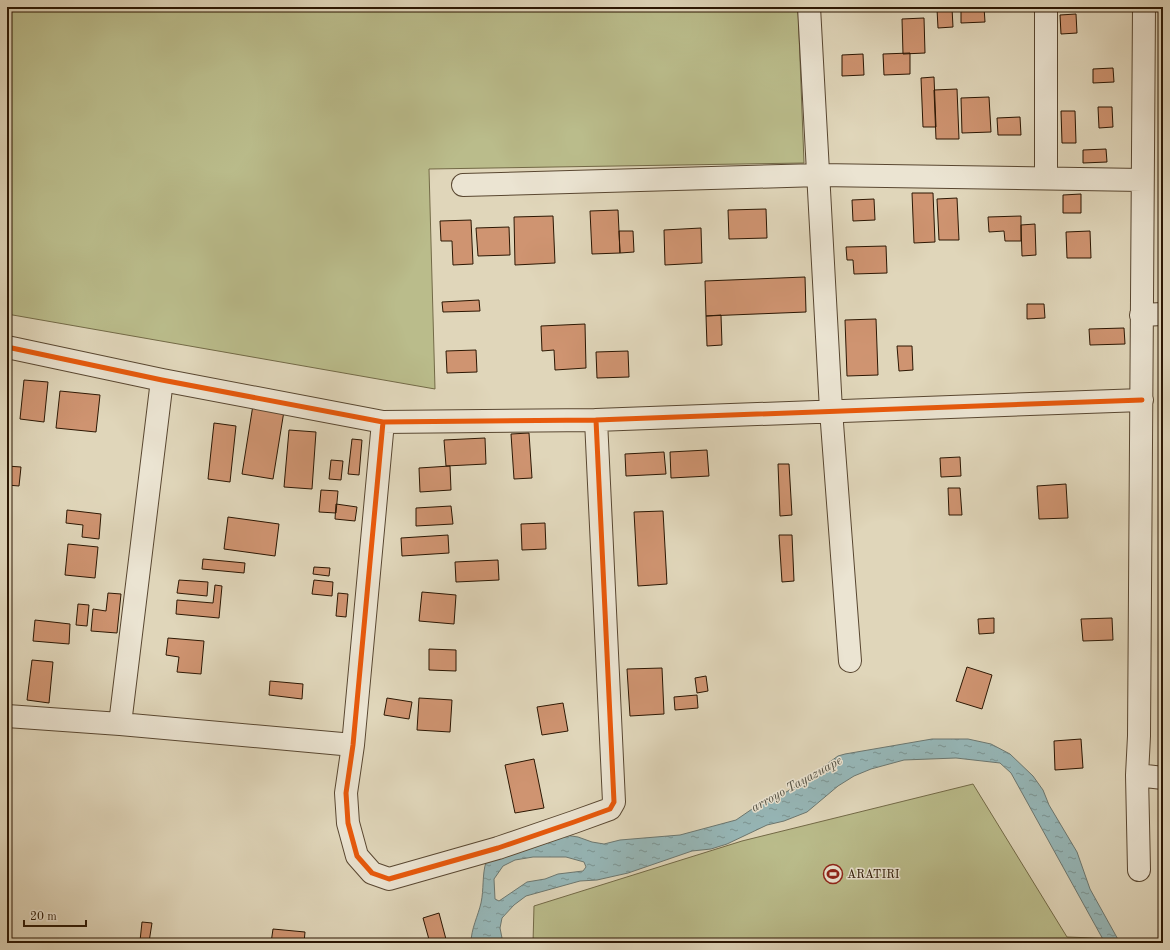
<svg xmlns="http://www.w3.org/2000/svg" width="1170" height="950" viewBox="0 0 1170 950" font-family="'Old Standard TT',serif">
	<defs>
		<pattern id="water-ripples" width="26" height="14" patternUnits="userSpaceOnUse"><rect width="26" height="14" fill="#96b7b8"/><path d="M2 4q2-2 4 0t4 0M15 11q2-2 4 0t4 0" fill="none" stroke="#7b9493"/></pattern>
	</defs>
	<rect width="100%" height="100%" fill="#e0d6ba"/>
	<filter id="stains"><feTurbulence type="fractalNoise" baseFrequency=".005" numOctaves="4"/><feColorMatrix values="0 0 0 0 .2 0 0 0 0 .09 0 0 0 0 .02 0 0 0 .5 -.17"/></filter>
	<radialGradient id="worn" r=".72"><stop offset=".6" stop-color="#630" stop-opacity="0"/><stop offset="1" stop-color="#630" stop-opacity=".3"/></radialGradient>
	<!-- green -->
	<path fill="#babc8b" stroke="#736a47" d="M7,7H798L804,163L429,169L435,389L7,314Z
		M973,784L1067,937L1148,940L1152,943H533L534,906L742,841Z"/>
	<!-- water -->
	<path fill="url(#water-ripples)" stroke="#6c7770" fill-rule="evenodd" d="M932,739H968L991,744L1010,754L1033,776L1043,790L1049,805L1077,852L1090,889L1120,943H1105L1011,773L1000,763L956,758L904,760L871,769L854,776L838,786L807,812L784,821L767,825L727,844L711,849L692,851L628,873L597,880L580,881L526,896L514,905L502,918L500,928L503,943H471C471,929 478,916 481,903C484,889 482,875 486,862L565,835L578,837L592,842L604,844L620,840L680,835L721,824L736,820L755,807L772,800L795,787L838,756L845,754ZM533,857H566L584,862L586,867L583,871L558,874L545,879L527,882L499,901L495,899L494,879L503,866L515,860Z
		M65,939L79,941L84,943H37L42,941Z"/>
	<!-- building -->
	<path fill="#cf9471" stroke="#2c1703" d="M961,7H984L985,22L961,23Z
		M1088,7H1102V9H1088Z
		M952,8L953,27L938,28L937,9Z
		M1076,14L1077,33L1061,34L1060,15Z
		M924,18L925,53L903,54L902,19Z
		M910,53V74L884,75L883,54Z
		M863,54L864,75L842,76V55Z
		M1113,68L1114,82L1093,83V69Z
		M934,77L936,127H923L921,78Z
		M957,89L959,139H936L934,90Z
		M989,97L991,132L962,133L961,98Z
		M1098,107H1112L1113,127L1099,128Z
		M1061,111H1075L1076,143H1062Z
		M1020,117L1021,135H998L997,118Z
		M1106,149L1107,162L1083,163V150Z
		M912,193H933L935,242L914,243Z
		M1081,194V213H1063V195Z
		M957,198L959,240H939L937,199Z
		M874,199L875,220L853,221L852,200Z
		M766,209L767,238L729,239L728,210Z
		M618,210L620,253L592,254L590,211Z
		M553,216L555,263L515,265L514,217Z
		M1021,216V241H1005L1004,231L989,232L988,217Z
		M471,220L473,264L453,265L452,241H441L440,221Z
		M1035,224L1036,255L1022,256L1021,225Z
		M509,227L510,255L478,256L476,228Z
		M701,228L702,263L665,265L664,230Z
		M619,231H633L634,252L620,253Z
		M1090,231L1091,258H1067L1066,232Z
		M886,246L887,273L854,274L853,260H847L846,247Z
		M805,277L806,312L706,316L705,281Z
		M479,300L480,311L443,312L442,302Z
		M1027,304H1044L1045,318L1027,319Z
		M721,315L722,345L707,346L706,316Z
		M876,319L878,375L847,376L845,320Z
		M585,324L586,368L555,370L554,350L542,351L541,326Z
		M1124,328L1125,344L1090,345L1089,329Z
		M897,346H912L913,370L899,371Z
		M476,350L477,372L447,373L446,351Z
		M628,351L629,377L597,378L596,352Z
		M24,380L48,382L44,422L20,419Z
		M60,391L100,395L96,432L56,428Z
		M253,405L284,411L273,479L242,474Z
		M214,423L236,426L230,482L208,479Z
		M289,430L316,432L312,489L284,487Z
		M529,433L532,478L514,479L511,434Z
		M485,438L486,464L446,466L444,440Z
		M352,439L362,440L359,475L348,474Z
		M707,450L709,476L671,478L670,452Z
		M664,452L666,474L626,476L625,454Z
		M960,457L961,476L941,477L940,458Z
		M331,460L343,461L341,480L329,479Z
		M778,464H789L792,515L780,516Z
		M7,466L21,467L19,486L7,485Z
		M450,466L451,490L420,492L419,468Z
		M1066,484L1068,518L1039,519L1037,486Z
		M948,488H960L962,515H949Z
		M321,490L338,491L336,513L319,512Z
		M336,504L357,507L355,521L335,519Z
		M451,506L453,524L416,526V508Z
		M67,510L101,514L99,539L82,537L83,525L66,523Z
		M663,511L667,584L638,586L634,512Z
		M228,517L279,524L275,556L224,549Z
		M545,523L546,549L522,550L521,524Z
		M448,535L449,553L402,556L401,538Z
		M779,535H792L794,581L782,582Z
		M68,544L98,547L95,578L65,575Z
		M203,559L245,563L244,573L202,569Z
		M498,560L499,580L456,582L455,562Z
		M314,567L330,568L329,576L313,574Z
		M179,580L208,582L207,596L177,593Z
		M314,580L333,582L332,596L312,594Z
		M215,585L222,586L219,618L176,614L177,600L213,603Z
		M422,592L456,595L454,624L419,621Z
		M108,593L121,594L117,633L91,631L93,609L106,611Z
		M338,593L348,594L346,617L336,616Z
		M78,604L89,605L87,626L76,625Z
		M994,618V633L979,634L978,619Z
		M1112,618L1113,640L1083,641L1081,619Z
		M35,620L70,624L69,644L33,641Z
		M168,638L204,641L201,674L177,672L179,657L166,655Z
		M429,649L456,650V671L429,670Z
		M32,660L53,662L49,703L27,700Z
		M967,667L992,675L982,709L956,701Z
		M662,668L664,714L630,716L627,669Z
		M706,676L708,691L697,693L695,678Z
		M270,681L303,684L302,699L269,695Z
		M697,695L698,708L675,710L674,697Z
		M387,698L412,702L409,719L384,715Z
		M419,698L452,700L450,732L417,730Z
		M563,703L568,731L542,735L537,707Z
		M1081,739L1083,768L1055,770L1054,741Z
		M534,759L544,808L515,813L505,765Z
		M439,913L447,943H430L423,918Z
		M142,922L152,923L149,942L140,941Z
		M273,929L305,932L304,943H271Z
		M352,939L364,940V943H351Z"/>
	<g fill="none" stroke-linecap="round" stroke-linejoin="round">
		<defs>
			<path id="street" d="M809,7L831,410L850,661
				M1046,7V178
				M463,185L820,175L1142,180
				M1141,315L1163,314
				M7,347L162,380L383,422L596,420L1142,400
				M383,422L353,745L346,793L348,823L357,856L372,873L389,879L498,848L574,822L610,809L614,802L596,420
				M7,716L120,724L353,745
				M120,724L162,380
				M1137,775L1163,778
				M1139,870L1137,775L1139,736L1144,7"/>
		</defs>
		<!-- street casing -->
		<use href="#street" stroke="#594731" stroke-width="24"/>
		<!-- street -->
		<use href="#street" stroke="#ebe4d2" stroke-width="22"/>
		<defs>
			<path id="cycleway" d="M7,347L162,380L383,422L596,420L1142,400
				M383,422L353,745L346,793L348,823L357,856L372,873L389,879L498,848L574,822L610,809L614,802L596,420"/>
		</defs>
		<!-- cycleway casing -->
		<use href="#cycleway" stroke="#ebe4d2" stroke-width="8"/>
		<!-- cycleway -->
		<use href="#cycleway" stroke="#e8590c" stroke-width="5"/>
	</g>
	<!-- icons -->
	<defs>
		<symbol id="stadium-ring" viewBox="-11 -11 22 22"><circle r="9.5" fill="#ebe4d2" stroke="#8f2418" stroke-width="1.5"/><path d="M0-5a6.5 5 0 1 0 0 10a6.5 5 0 1 0 0-10ZM-3.5-1.8h7v3.6h-7Z" fill="#8f2418"/></symbol>
	</defs>
	<g fill-rule="evenodd">
		<use href="#stadium-ring" x="822" y="863" width="22" height="22"/>
	</g>
	<g text-anchor="middle" stroke-width="3" stroke-linejoin="round" paint-order="stroke">
		<!-- poi labels -->
		<g font-size="12" fill="#2c1703" stroke="#ebe4d2" text-anchor="start">
			<text x="847" y="878">ARATIRI</text>
		</g>
		<!-- water labels -->
		<g font-size="13" font-style="italic" fill="#514f42" stroke="#ebe4d2">
			<text transform="translate(796 783) rotate(-29)" y="5">arroyo Tayazuape</text>
		</g>
	</g>
	<!-- margin -->
	<rect width="1170" height="950" fill="none" stroke="#e0d6ba" stroke-width="24"/>
	<rect x="8" y="8" width="1154" height="934" fill="none" stroke="#2c1703" stroke-width="2"/>
	<rect x="12" y="12" width="1146" height="926" fill="none" stroke="#2c1703"/>
	<!-- scale -->
	<path d="M24 920v6h62v-6" fill="none" stroke="#2c1703" stroke-width="2"/>
	<text x="30" y="920" font-size="12" fill="#2c1703" stroke="#ebe4d2" stroke-width="3" paint-order="stroke">20 m</text>
	<rect width="100%" height="100%" filter="url(#stains)"/>
	<rect width="100%" height="100%" fill="url(#worn)"/>
</svg>
